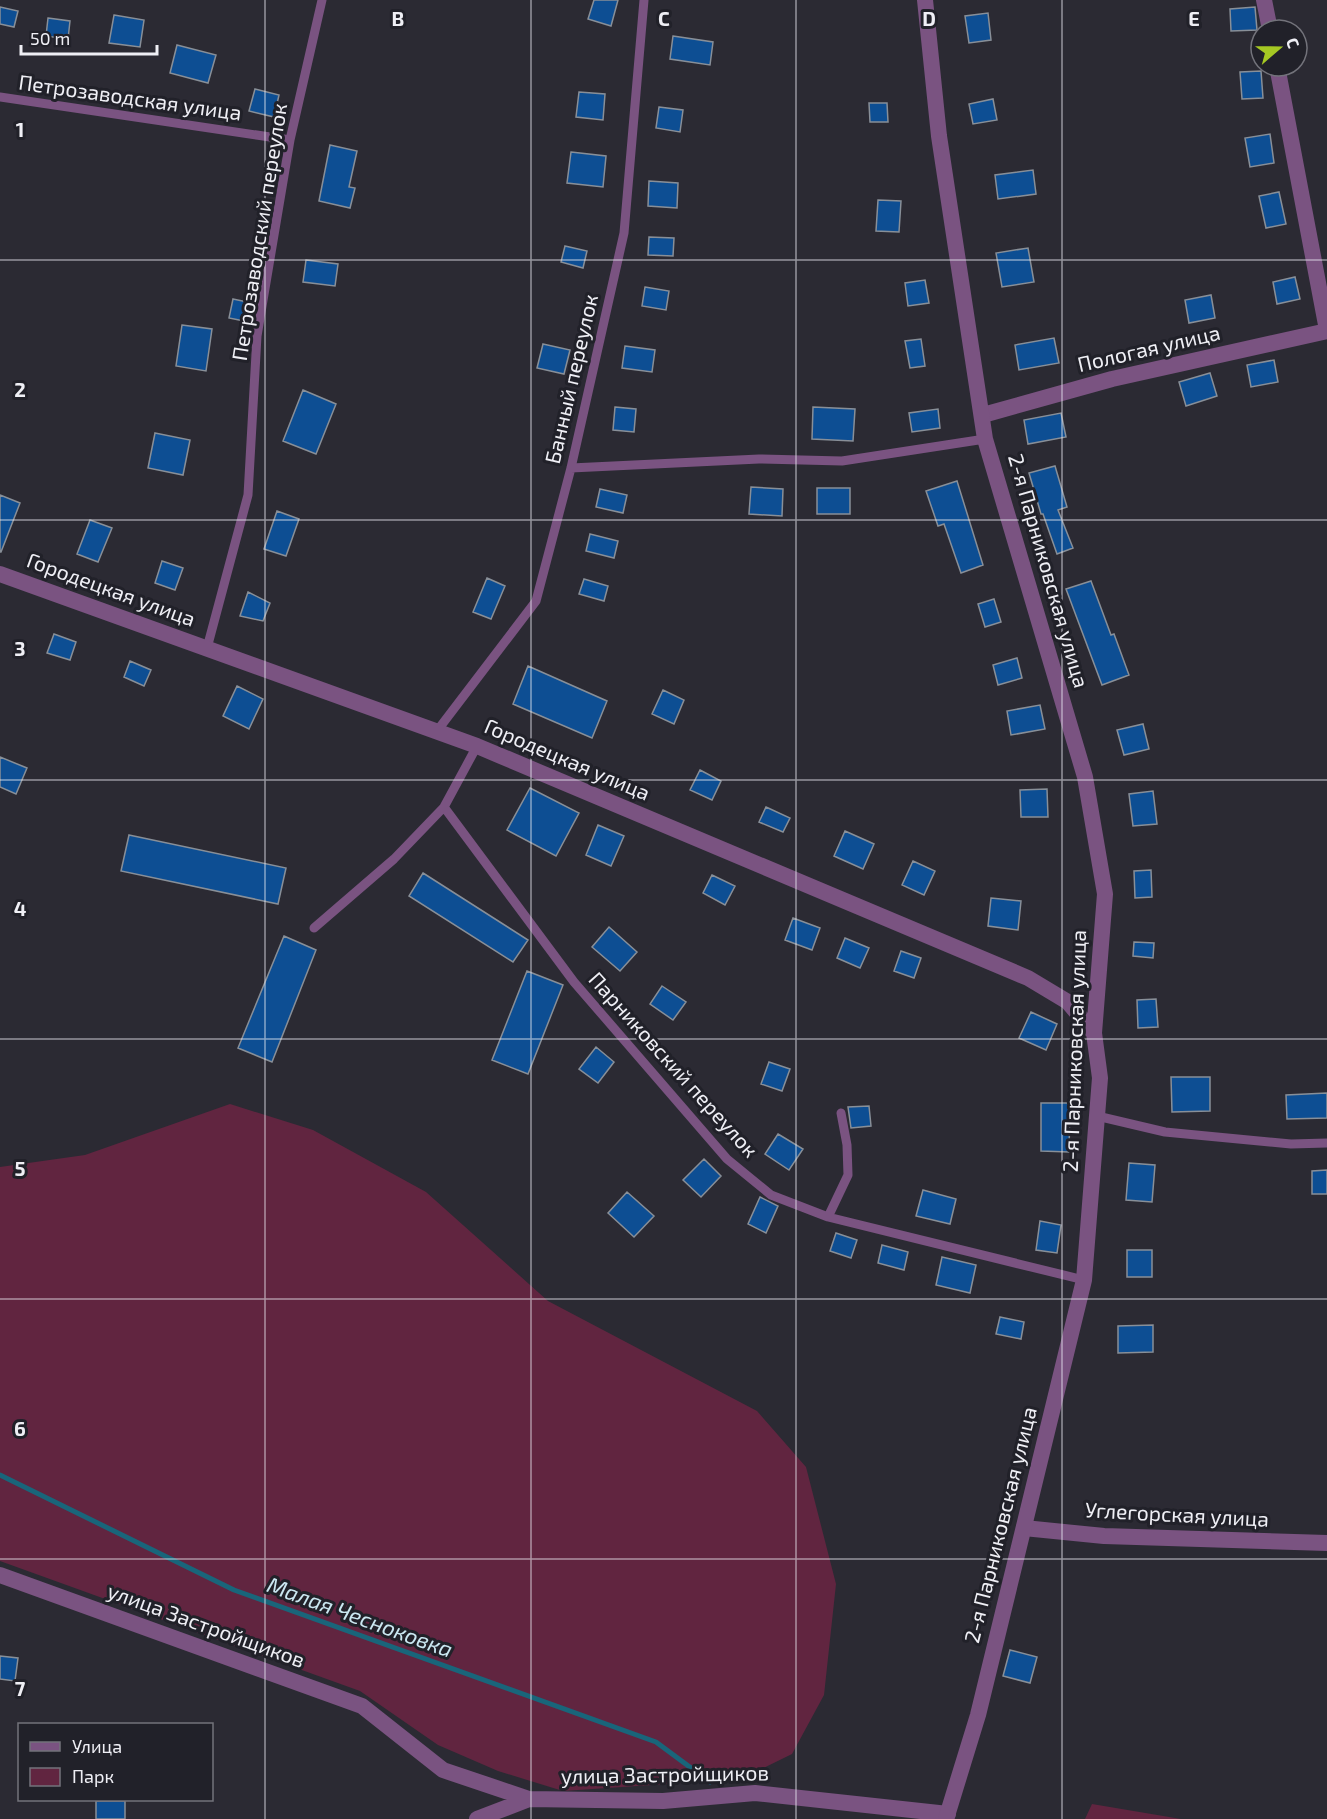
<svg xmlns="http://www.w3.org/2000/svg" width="1327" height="1819" viewBox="0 0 1327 1819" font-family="'Exo 2',sans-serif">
	<rect width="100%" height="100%" fill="#2b2a33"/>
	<!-- green -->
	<path fill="#612540" d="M230,1104L313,1130L426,1192L548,1301L757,1411L806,1467L836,1584L824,1695L792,1754L741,1779L563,1791L498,1771L438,1745L360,1691L0,1561V1167L85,1155Z
		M1092,1804L1181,1819H1085Z"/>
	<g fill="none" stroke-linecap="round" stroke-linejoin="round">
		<!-- stream -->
		<path stroke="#19657a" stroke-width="5" d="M0,1475L234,1590L656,1742L710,1782"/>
	</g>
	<!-- building -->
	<path fill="#0d4e93" stroke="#888f98" stroke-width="1.5" d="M594,0H618L611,26L588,19Z
		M0,7L18,11L14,27L0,24Z
		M1255,7L1257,30L1231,31L1230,9Z
		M988,13L991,40L969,43L965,16Z
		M114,15L144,20L140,47L109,43Z
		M48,18L70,21L68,39L46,36Z
		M673,36L713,42L710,65L670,59Z
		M177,45L216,55L208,83L170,73Z
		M1261,71L1263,98L1242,99L1240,72Z
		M255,89L279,95L274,117L249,111Z
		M579,92L605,94L603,120L576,117Z
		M993,99L997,120L973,124L969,104Z
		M869,103H887L888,122H870Z
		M659,107L683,110L680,132L656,128Z
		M1270,134L1274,163L1250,167L1245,138Z
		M330,145L357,151L349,187L355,188L350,208L319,201Z
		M571,152L606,156L603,187L567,183Z
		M1033,170L1036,194L998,199L995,175Z
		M649,181L678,183L677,208L648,206Z
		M1279,192L1286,224L1266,228L1259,196Z
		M878,200L901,201L899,232L876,231Z
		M649,237L674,238L673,256L648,255Z
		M565,246L587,251L583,268L561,262Z
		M1028,248L1034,282L1002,287L996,253Z
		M306,260L338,264L335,286L303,282Z
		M1295,277L1300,299L1277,304L1273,282Z
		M925,280L929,303L908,306L905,283Z
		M645,287L669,291L666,310L642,306Z
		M1211,295L1215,318L1189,323L1185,300Z
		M233,299L252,303L249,322L229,318Z
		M182,325L212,329L206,371L176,366Z
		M1054,338L1059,363L1019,370L1015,345Z
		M921,339L925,366L910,368L905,341Z
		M543,344L570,350L564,374L537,368Z
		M625,346L655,350L652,372L622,368Z
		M1274,360L1278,382L1251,387L1247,365Z
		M1210,373L1217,396L1186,406L1179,382Z
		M303,390L336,404L316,454L283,441Z
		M615,407L636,409L634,432L613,430Z
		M813,407L855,409L853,441L812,439Z
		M938,409L940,428L912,432L909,413Z
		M1061,413L1066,437L1028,444L1024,420Z
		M155,433L190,440L183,475L148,468Z
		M1055,466L1067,507L1058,510L1073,548L1057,554L1043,514H1041L1029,473Z
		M957,481L983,565L961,573L944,524L938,526L926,491Z
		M751,487L783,489L782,516L749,514Z
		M817,488H850V514H817Z
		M600,489L627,495L623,513L596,507Z
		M0,495L20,503L1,552H0Z
		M277,511L299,519L286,556L264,549Z
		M90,520L112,528L98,562L77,554Z
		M590,534L618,541L614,558L586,551Z
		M162,561L183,568L175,590L155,583Z
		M487,578L505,586L491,619L473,612Z
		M584,579L608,586L604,601L579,594Z
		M1091,581L1111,635L1114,634L1129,675L1102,685L1066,589Z
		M248,592L270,603L263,621L240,616Z
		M994,599L1001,622L985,627L978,604Z
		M54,634L76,642L70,660L47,653Z
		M1017,658L1022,678L998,685L993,665Z
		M130,661L151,670L144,686L124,677Z
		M528,666L607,701L592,738L513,704Z
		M237,686L263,699L249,729L223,716Z
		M663,690L684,700L674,724L652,714Z
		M1040,705L1045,729L1011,735L1007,711Z
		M1143,724L1149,749L1124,755L1117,730Z
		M0,757L27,768L16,794L0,787Z
		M700,770L721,781L712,800L690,790Z
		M530,788L579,813L556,856L507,830Z
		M1047,789L1048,817H1021L1020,790Z
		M1153,791L1157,824L1133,826L1129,794Z
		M766,807L790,818L783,832L759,822Z
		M598,825L624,836L611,866L586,855Z
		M845,831L874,844L863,869L834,856Z
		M129,835L286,868L278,904L121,871Z
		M913,861L935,871L924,895L902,885Z
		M1151,870L1152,897L1135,898L1134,871Z
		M423,873L528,940L513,962L409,896Z
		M712,875L735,886L725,905L703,893Z
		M991,898L1021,901L1018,930L988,926Z
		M793,918L820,928L812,950L785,940Z
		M609,927L637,952L620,971L592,947Z
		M284,936L316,950L272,1062L238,1048Z
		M845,938L869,948L860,968L837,958Z
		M1134,942L1154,943L1153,958L1133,956Z
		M901,951L921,958L914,978L894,971Z
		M527,971L563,985L528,1074L492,1060Z
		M662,986L686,1002L673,1020L650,1004Z
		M1156,999L1158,1027L1138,1028L1137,1000Z
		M1031,1012L1057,1024L1046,1050L1019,1038Z
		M596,1047L614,1062L598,1083L579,1069Z
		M769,1062L790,1069L782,1091L761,1084Z
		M1171,1077H1210V1111L1172,1112Z
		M1327,1093V1118L1287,1119L1286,1095Z
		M1041,1103H1070L1069,1152L1041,1151Z
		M869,1106L871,1126L851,1128L848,1107Z
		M778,1134L803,1149L789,1170L765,1154Z
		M704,1159L721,1176L701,1197L683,1180Z
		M1129,1163L1155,1165L1152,1202L1126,1200Z
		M1327,1170V1194H1312V1171Z
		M923,1190L956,1199L950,1224L916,1216Z
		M627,1192L654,1216L634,1237L608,1213Z
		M760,1197L778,1206L766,1233L748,1224Z
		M1040,1221L1061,1225L1057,1253L1036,1250Z
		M836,1233L857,1240L851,1258L830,1251Z
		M882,1245L908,1252L904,1270L878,1263Z
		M1127,1250H1152V1277H1127Z
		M942,1257L976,1265L970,1293L936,1285Z
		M1000,1317L1024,1322L1021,1339L996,1334Z
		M1153,1325V1352L1118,1353V1326Z
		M1010,1650L1037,1657L1030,1683L1003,1676Z
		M0,1656L18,1658L15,1681L0,1679Z
		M96,1801H125V1819H96Z"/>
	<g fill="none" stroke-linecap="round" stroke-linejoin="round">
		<!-- service -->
		<path stroke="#7a5381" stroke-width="9" d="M0,97L290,140
			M571,468L759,459L842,461L985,439
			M207,648L248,495L257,336L290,140L322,0
			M437,731L536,601L571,468L624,233L644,0
			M477,746L444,807L574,982L727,1159L771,1195L828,1217L1084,1280
			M314,928L394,859L444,807
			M1097,1116L1165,1132L1291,1144L1327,1143
			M828,1217L848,1175L847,1145L841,1113"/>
		<!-- minor -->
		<path stroke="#7a5381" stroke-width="16" d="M1264,0L1270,30
			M1277,66L1327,330
			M983,415L1112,379L1327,331
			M1024,1528L1104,1536L1327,1543
			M0,1575L362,1706L443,1770L529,1799L663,1801L755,1793L948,1814
			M477,1819L529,1799"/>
		<!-- tertiary -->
		<path stroke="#7a5381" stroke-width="16" d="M925,0L939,136L985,439L1085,777L1105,894L1094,1033L1100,1078L1084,1280L978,1715L946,1819
			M0,574L477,746L1028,978L1068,1002L1094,1033"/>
	</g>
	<!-- grid -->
	<path fill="none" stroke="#efeff5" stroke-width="1.5" stroke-opacity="0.55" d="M265,0V1819M531,0V1819M796,0V1819M1062,0V1819M0,260H1327M0,520H1327M0,780H1327M0,1039H1327M0,1299H1327M0,1559H1327"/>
	<g text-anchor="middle" stroke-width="6" stroke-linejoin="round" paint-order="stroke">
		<!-- street labels -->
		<g font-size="21" fill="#efeff5" stroke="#212129">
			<text transform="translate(130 98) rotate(8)" y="7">Петрозаводская улица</text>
			<text transform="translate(260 232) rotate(-81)" y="7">Петрозаводский переулок</text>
			<text transform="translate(1149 349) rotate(-13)" y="7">Пологая улица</text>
			<text transform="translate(572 379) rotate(-77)" y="7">Банный переулок</text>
			<text transform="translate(1048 571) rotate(74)" y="7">2-я Парниковская улица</text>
			<text transform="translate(111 590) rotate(20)" y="7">Городецкая улица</text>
			<text transform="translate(567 760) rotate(23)" y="7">Городецкая улица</text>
			<text transform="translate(1075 1051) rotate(-88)" y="7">2-я Парниковская улица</text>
			<text transform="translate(673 1065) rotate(48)" y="7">Парниковский переулок</text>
			<text transform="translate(1177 1515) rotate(3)" y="7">Углегорская улица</text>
			<text transform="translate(1001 1525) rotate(-76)" y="7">2-я Парниковская улица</text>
			<text transform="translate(206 1626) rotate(20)" y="7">улица Застройщиков</text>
			<text transform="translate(665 1775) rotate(-1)" y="7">улица Застройщиков</text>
		</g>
		<!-- water labels -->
		<g font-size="22" font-style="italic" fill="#cbe7f1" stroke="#212129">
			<text transform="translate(360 1617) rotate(20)" y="8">Малая Чесноковка</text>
		</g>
	</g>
	<g font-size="20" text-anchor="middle" font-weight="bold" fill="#efeff5" stroke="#212129" stroke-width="6" stroke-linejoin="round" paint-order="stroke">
		<text x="398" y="26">B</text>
		<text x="664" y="26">C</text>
		<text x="929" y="26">D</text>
		<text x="1194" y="26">E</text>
		<text x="20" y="137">1</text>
		<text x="20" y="397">2</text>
		<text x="20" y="656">3</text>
		<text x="20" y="916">4</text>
		<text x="20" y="1176">5</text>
		<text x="20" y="1436">6</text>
		<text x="20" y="1696">7</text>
	</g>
	<!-- legend -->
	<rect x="18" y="1723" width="195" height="78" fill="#212129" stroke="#73737b" stroke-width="1.5"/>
	<rect x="30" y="1742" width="30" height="9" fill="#7a5381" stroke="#73737b" stroke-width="1.5"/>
	<text x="72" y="1753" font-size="18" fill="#efeff5">Улица</text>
	<rect x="30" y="1768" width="30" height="18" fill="#612540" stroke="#73737b" stroke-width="1.5"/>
	<text x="72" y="1783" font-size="18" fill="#efeff5">Парк</text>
	<!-- north arrow -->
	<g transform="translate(1279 48) rotate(70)"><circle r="28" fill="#212129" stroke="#73737b" stroke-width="1.5"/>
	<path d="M0-4.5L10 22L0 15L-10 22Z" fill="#a5c823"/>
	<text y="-9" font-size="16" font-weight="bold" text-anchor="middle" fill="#efeff5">С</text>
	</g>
	<!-- scale -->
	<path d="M21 45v9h136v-9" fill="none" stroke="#efeff5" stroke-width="3"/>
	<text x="30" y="45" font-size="18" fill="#efeff5" stroke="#212129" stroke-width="4.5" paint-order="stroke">50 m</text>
</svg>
